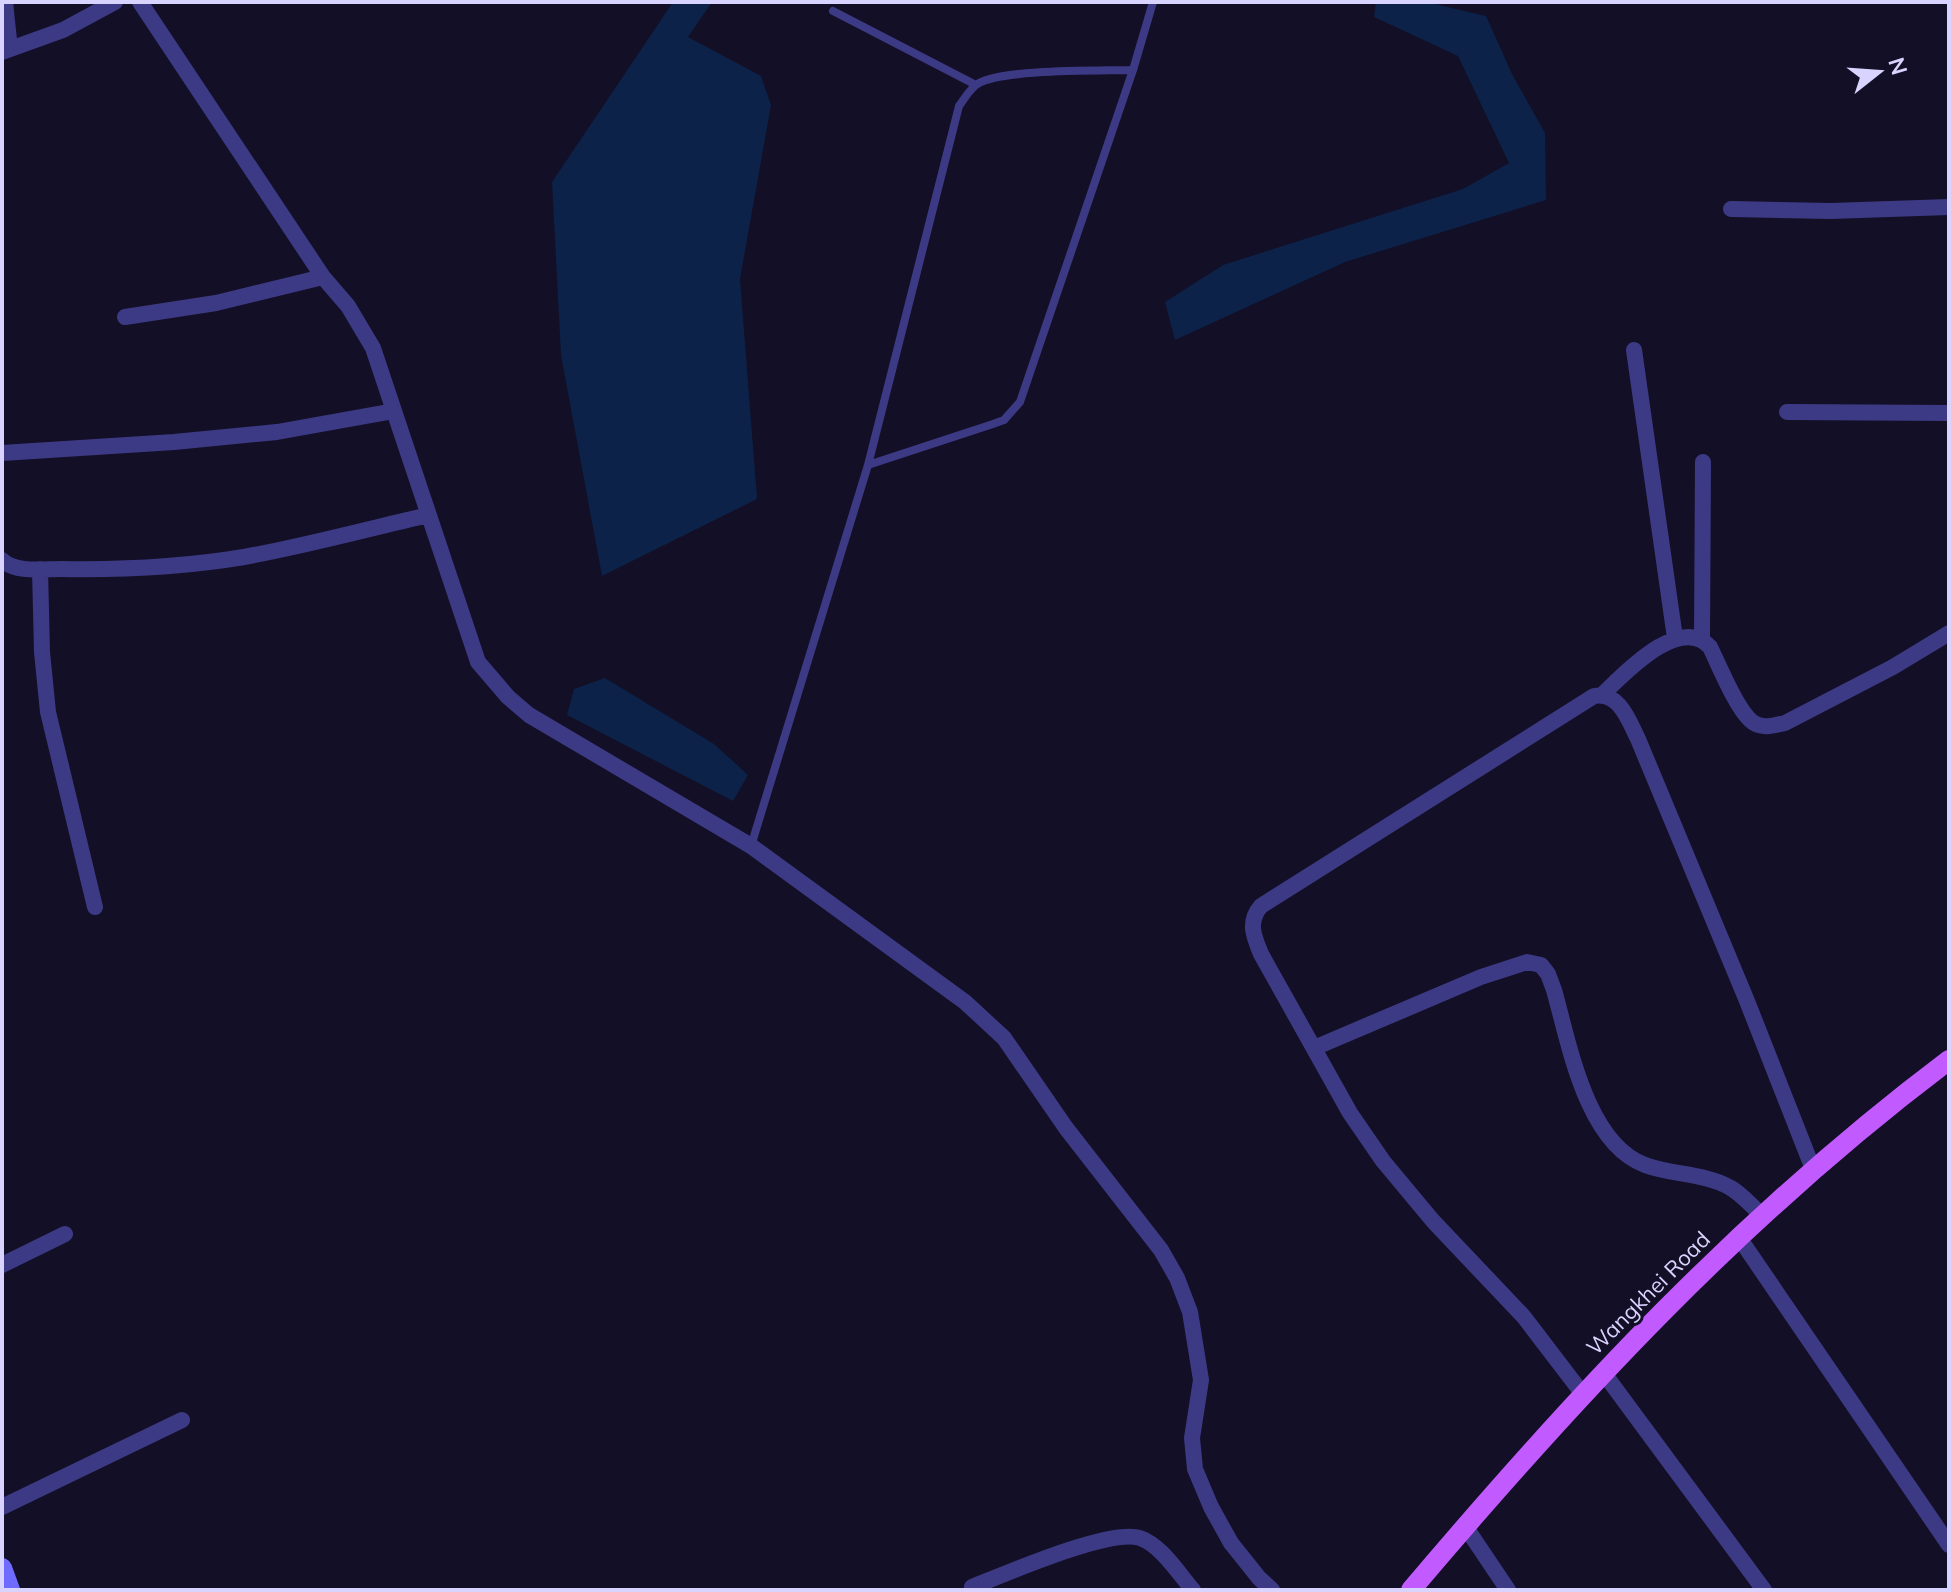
<svg xmlns="http://www.w3.org/2000/svg" width="1951" height="1592" viewBox="0 0 1951 1592" font-family="Mulish,sans-serif">
	<rect width="100%" height="100%" fill="#130f26"/>
	<!-- water -->
	<path fill="#0c2248" d="M673,2H712L688,37L761,76L771,105L740,279L757,499L602,576L561,355L552,182Z
		M1376,2H1426L1486,16L1512,74L1545,133L1546,200L1345,262L1175,340L1165,302L1223,265L1463,189L1509,163L1458,56L1374,17Z
		M605,678L714,744L748,775L733,801L567,715L574,689Z"/>
	<g fill="none" stroke-linecap="round" stroke-linejoin="round">
		<!-- lane -->
		<path stroke="#3d3a85" stroke-width="8" d="M833,11L976,85
			M868,465L993,424L1004,420L1020,402L1133,70L1153,2
			M751,846L868,465L959,106C965,98 970,88 979,83C1005,69 1099,71 1133,70"/>
		<!-- street -->
		<path stroke="#3d3a85" stroke-width="16" d="M5,2L10,49
			M140,2L323,277L348,306L373,348L478,662L508,697L529,715L751,846L965,1002L1004,1038L1066,1128L1161,1250L1177,1278L1190,1312L1201,1380L1192,1438L1195,1469L1211,1507L1231,1543L1259,1578L1272,1590
			M2,52L63,30L115,2
			M1731,209L1831,211L1949,207
			M125,317L216,303L323,277
			M1634,350L1675,638
			M1787,412L1949,413
			M2,453L174,442L277,432L394,411
			M2,560C16,573 42,569 61,569C121,570 184,567 244,557C306,546 367,529 429,515
			M40,569L42,652L48,712L95,907
			M1702,638L1703,462
			M1603,694C1625,673 1680,614 1710,647C1719,665 1738,713 1754,723C1764,729 1775,725 1785,723L1893,667L1949,633
			M1314,1048L1481,977L1527,962L1541,965L1548,974L1554,990C1569,1043 1586,1143 1645,1165C1672,1175 1703,1173 1729,1187C1741,1193 1751,1206 1762,1215
			M1738,1236L1949,1545
			M2,1265L65,1234
			M1603,1372L1764,1590
			M1582,1393L1524,1317L1433,1221L1383,1161L1350,1113L1261,954C1254,937 1247,922 1261,906L1594,696C1619,691 1629,721 1638,739L1747,1001L1813,1169
			M2,1507L182,1420
			M1465,1526L1508,1590
			M972,1587C1005,1574 1110,1528 1140,1538C1161,1545 1179,1574 1193,1590"/>
		<!-- secondary -->
		<path stroke="#6f6bff" stroke-width="20" d="M2,1568L10,1590"/>
		<!-- primary -->
		<path stroke="#c25bff" stroke-width="20" d="M1411,1590C1577,1394 1743,1215 1949,1060"/>
	</g>
	<g text-anchor="middle" stroke-width="6" stroke-linejoin="round" paint-order="stroke">
		<!-- street labels -->
		<g font-size="22" fill="#d9d4ff" stroke="#130f26">
			<text transform="translate(1648 1293) rotate(-45)" y="8">Wangkhei Road</text>
		</g>
	</g>
	<!-- border -->
	<rect width="1951" height="1592" fill="none" stroke="#d9d4ff" stroke-width="8"/>
	<!-- north arrow -->
	<g transform="translate(1879 72) rotate(73)" stroke="#130f26" stroke-width="6" paint-order="stroke">
	<path d="M0-6L14 30L0 20L-14 30Z" fill="#d9d4ff"/>
	<text y="-12" font-size="22" font-weight="bold" text-anchor="middle" fill="#d9d4ff">N</text>
	</g>
</svg>
